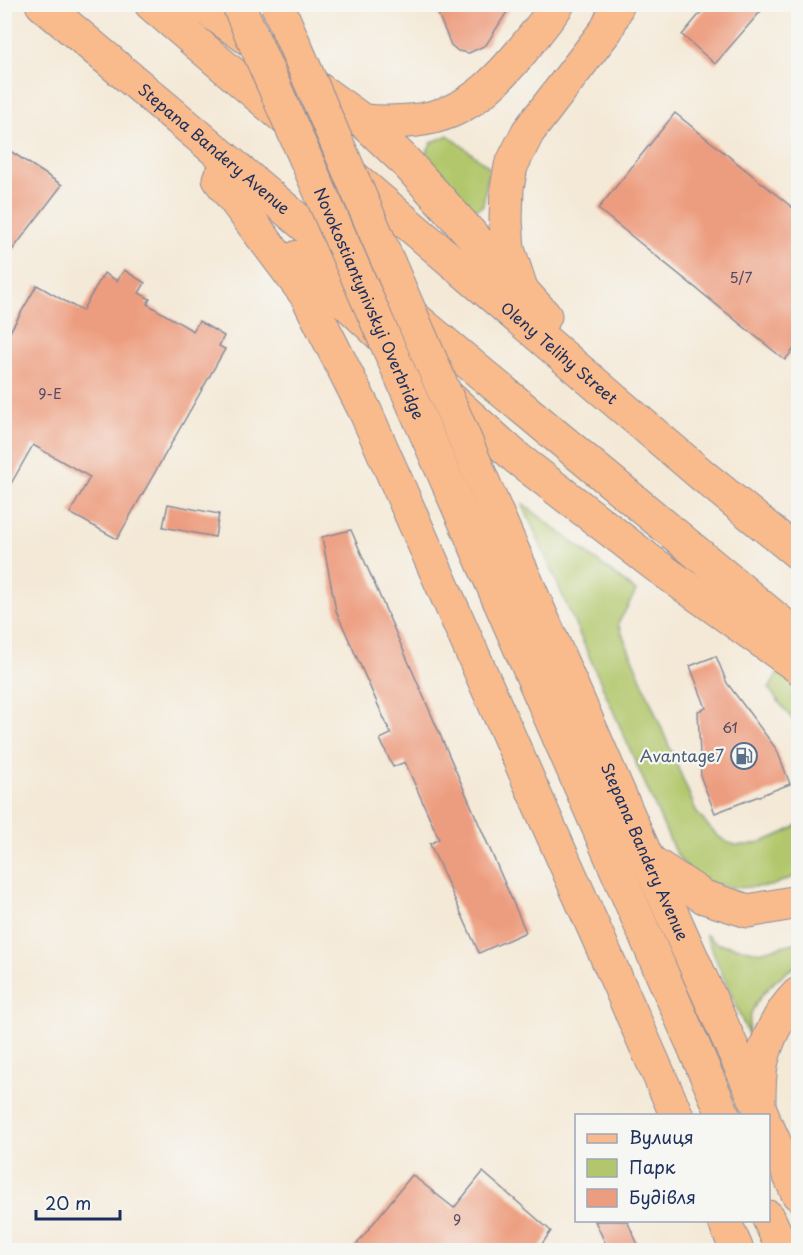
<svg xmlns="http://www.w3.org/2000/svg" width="803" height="1255" viewBox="0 0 803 1255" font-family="'Playpen Sans',sans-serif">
	<rect width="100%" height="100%" fill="#f6f6f2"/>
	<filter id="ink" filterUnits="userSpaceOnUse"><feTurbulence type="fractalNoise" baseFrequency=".0167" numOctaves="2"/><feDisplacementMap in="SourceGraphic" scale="12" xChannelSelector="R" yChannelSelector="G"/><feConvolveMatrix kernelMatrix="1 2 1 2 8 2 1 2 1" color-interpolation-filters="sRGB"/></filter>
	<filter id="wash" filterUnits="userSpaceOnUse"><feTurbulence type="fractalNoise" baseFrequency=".008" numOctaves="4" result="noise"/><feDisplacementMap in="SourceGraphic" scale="24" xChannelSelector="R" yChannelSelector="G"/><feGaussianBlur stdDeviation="1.35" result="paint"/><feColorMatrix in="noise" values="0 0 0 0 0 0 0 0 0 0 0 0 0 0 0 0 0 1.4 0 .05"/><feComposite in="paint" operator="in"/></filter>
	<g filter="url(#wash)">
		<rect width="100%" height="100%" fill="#f4e9d7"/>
		<!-- green -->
		<path fill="#b2c76c" stroke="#667b65" stroke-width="1.5" d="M448,135L489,167L483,205L478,209H469L423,158L432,142Z
			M522,503L636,591L618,624L697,813C707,824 718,840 732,844C749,850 784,834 798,825V875L771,886L734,888L696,879L675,852Z
			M779,671L798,687V727L769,689Z
			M705,934L716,943L759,952L798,942V964C781,975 761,991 752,1011C749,1018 749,1027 748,1034Z"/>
		<g id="blocks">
			<!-- building -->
			<path fill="#ed9d7f" d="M434,4H512L486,45L469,53L458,51L451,45Z
				M708,4H767L715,64L682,35Z
				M675,113L798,212V344L785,360L598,209Z
				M4,147L62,185L4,261Z
				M124,270L145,283L139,293L150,299L147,304L193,331L199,321L224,336L219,346L225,349L117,539L70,513L90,477L33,445L4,496V342L37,285L82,311L104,273L117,281Z
				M168,504L219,514L215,537L163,527Z
				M351,530L526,932L479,953L430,844L439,839L405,762L393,767L380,739L391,734L336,611L322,537Z
				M716,656L727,683L777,750L790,784L715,813L701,778L698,711L706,708L690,666Z
				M483,1172L551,1231L537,1251H351L412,1175L454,1208Z
				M595,1221H627L641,1251H609Z"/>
		</g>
	</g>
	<g filter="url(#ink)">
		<use href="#blocks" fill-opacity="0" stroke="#888c9a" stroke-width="1.5"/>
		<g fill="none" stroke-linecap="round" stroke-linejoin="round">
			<defs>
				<g id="primary">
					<path id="s1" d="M42,4L359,271"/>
					<path id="s2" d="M151,4L702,475L798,553"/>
					<path d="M200,4L363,121L404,160L545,316"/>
					<path d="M363,121C440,126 472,111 521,52C534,36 546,21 558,4"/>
					<path d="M219,179L307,296L366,413L677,1116"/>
					<path d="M298,257L389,343"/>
					<path d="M520,285L508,249L506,220L507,188L511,166L528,132L607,29L618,4"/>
					<path d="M405,310L798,637"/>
					<path d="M441,390L518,459L654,564L798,667"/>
					<path id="s3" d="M529,588L648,860L763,1116"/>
					<path d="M500,602L724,1116"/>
					<path d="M648,860L704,897L748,911L798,902"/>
					<path d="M759,1104C759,1091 759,1078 761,1065C766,1041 780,1011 798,994"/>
					<path d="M768,1128L798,1194"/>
					<path d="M768,1217L783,1250"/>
					<path d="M724,1220L737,1250"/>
				</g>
			</defs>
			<!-- primary casing -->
			<use href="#primary" stroke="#888c9a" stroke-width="35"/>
			<!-- primary -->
			<use href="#primary" stroke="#fabb8c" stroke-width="33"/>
			<defs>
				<g id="primary-bridge">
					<path id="s4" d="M238,4L500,602"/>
					<path d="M277,4L529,588"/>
				</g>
			</defs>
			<!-- primary-bridge casing -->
			<use href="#primary-bridge" stroke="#888c9a" stroke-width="35" stroke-linecap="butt"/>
			<!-- primary-bridge -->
			<use href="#primary-bridge" stroke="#fabb8c" stroke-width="33"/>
		</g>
	</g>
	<!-- icons -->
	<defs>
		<symbol id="fuel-ring" viewBox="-11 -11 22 22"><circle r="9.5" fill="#f6f6f2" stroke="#5c6f8a" stroke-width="1.5"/><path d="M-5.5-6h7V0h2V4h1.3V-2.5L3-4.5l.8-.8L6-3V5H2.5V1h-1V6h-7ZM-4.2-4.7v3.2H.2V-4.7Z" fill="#5c6f8a"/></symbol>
	</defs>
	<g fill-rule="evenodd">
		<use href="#fuel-ring" x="729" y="741" width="30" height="30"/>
	</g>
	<g text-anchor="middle" stroke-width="4.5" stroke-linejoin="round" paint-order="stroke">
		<!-- number labels -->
		<g font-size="14" fill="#504a66">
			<text x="741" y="283">5/7</text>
			<text x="50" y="399">9-Е</text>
			<text x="730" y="733">61</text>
			<text x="457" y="1225">9</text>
		</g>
		<!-- street labels -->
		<g font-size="16" fill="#1b2f5e" stroke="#f6f6f2">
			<text dy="6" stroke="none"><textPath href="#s1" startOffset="225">Stepana Bandery Avenue</textPath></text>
			<text dy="6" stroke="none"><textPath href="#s4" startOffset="327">Novokostiantynivskyi Overbridge</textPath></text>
			<text dy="6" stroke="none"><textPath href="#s2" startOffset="537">Oleny Telihy Street</textPath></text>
			<text dy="6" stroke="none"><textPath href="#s3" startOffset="288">Stepana Bandery Avenue</textPath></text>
		</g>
		<!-- service labels -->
		<g font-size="16" fill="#4e5e75" stroke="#f6f6f2" text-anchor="end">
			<text x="724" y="762">Avantage7</text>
		</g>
	</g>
	<!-- margin -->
	<rect width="803" height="1255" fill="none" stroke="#f6f6f2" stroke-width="24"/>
	<!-- legend -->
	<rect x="575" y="1114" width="195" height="108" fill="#f6f6f2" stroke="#9ea6b7" stroke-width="1.5"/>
	<rect x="587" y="1134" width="30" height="9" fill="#fabb8c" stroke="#9ea6b7" stroke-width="1.5"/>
	<text x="629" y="1144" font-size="18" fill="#1b2f5e">Вулиця</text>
	<rect x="587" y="1159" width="30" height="18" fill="#b2c76c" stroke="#9ea6b7" stroke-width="1.5"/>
	<text x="629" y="1174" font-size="18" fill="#1b2f5e">Парк</text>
	<rect x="587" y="1189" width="30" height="18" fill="#ed9d7f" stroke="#9ea6b7" stroke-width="1.5"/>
	<text x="629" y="1204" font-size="18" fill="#1b2f5e">Будівля</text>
	<!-- scale -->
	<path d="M36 1210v9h84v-9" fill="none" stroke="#1b2f5e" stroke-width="3"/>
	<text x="45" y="1210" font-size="18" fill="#1b2f5e" stroke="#f6f6f2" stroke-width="4.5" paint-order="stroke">20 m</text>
</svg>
